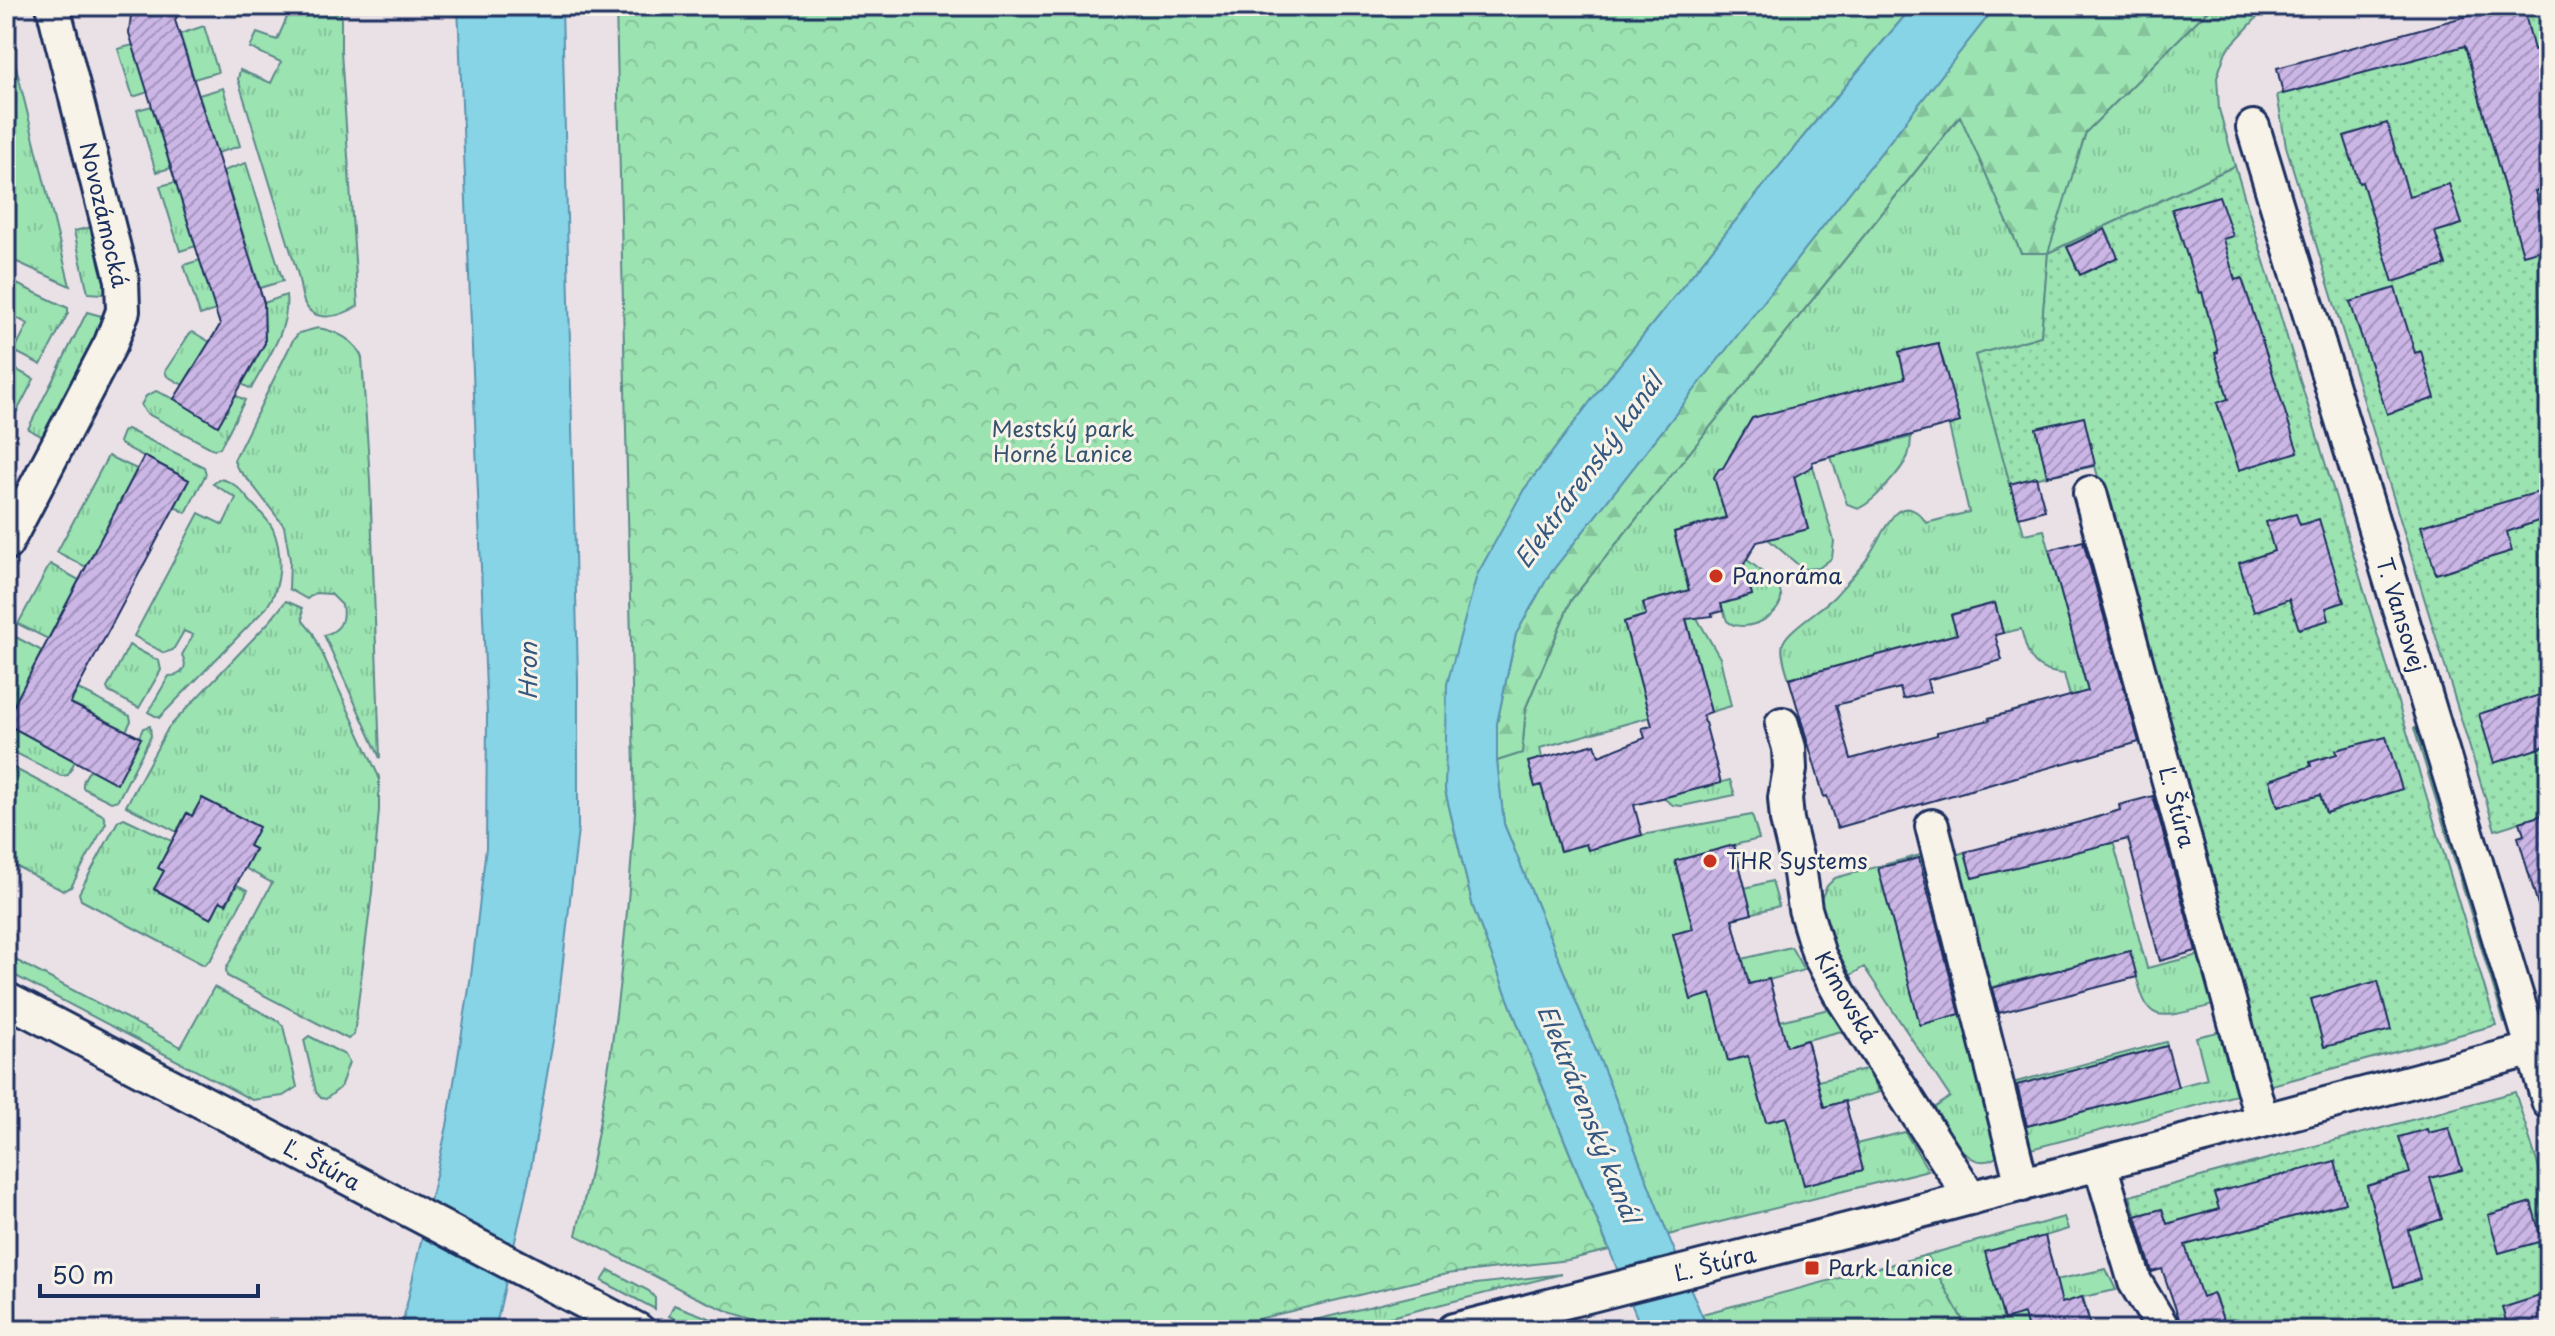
<svg xmlns="http://www.w3.org/2000/svg" width="2555" height="1336" viewBox="0 0 2555 1336" font-family="'Playpen Sans',sans-serif">
	<defs>
		<pattern id="grass-tufts" width="24" height="20" patternUnits="userSpaceOnUse" patternTransform="scale(2)"><rect width="24" height="20" fill="#9be3b1"/><path d="M3 7l-1-3M5 7V3M7 7l1-3M15 17l-1-3M17 17v-4M19 17l1-3" fill="none" stroke="#85c39b"/></pattern>
		<pattern id="forest-firs" width="22" height="20" patternUnits="userSpaceOnUse" patternTransform="scale(2)"><rect width="22" height="20" fill="#9be3b1"/><path d="M5 1l3.5 6h-7zM16 11l3.5 6h-7z" fill="#85c39b"/></pattern>
		<pattern id="park-crowns" width="20" height="18" patternUnits="userSpaceOnUse" patternTransform="scale(2)"><rect width="20" height="18" fill="#9be3b1"/><path d="M2 6a3 3 0 1 1 6 0M12 15a3 3 0 1 1 6 0" fill="none" stroke="#85c39b"/></pattern>
		<pattern id="garden-dots" width="8" height="8" patternUnits="userSpaceOnUse" patternTransform="scale(2)"><rect width="8" height="8" fill="#9be3b1"/><path d="M2 2h.1M6 6h.1" fill="none" stroke="#85c39b" stroke-width="1.8" stroke-linecap="round"/></pattern>
		<pattern id="building-hatch" width="6" height="6" patternUnits="userSpaceOnUse" patternTransform="scale(2)"><rect width="6" height="6" fill="#cbb6e6"/><path d="M-1 1l2-2M0 6l6-6M5 7l2-2" fill="none" stroke="#a494be"/></pattern>
	</defs>
	<rect width="100%" height="100%" fill="#eae1e7"/>
	<filter id="ink" filterUnits="userSpaceOnUse"><feTurbulence type="fractalNoise" baseFrequency=".0125" numOctaves="2"/><feDisplacementMap in="SourceGraphic" scale="16" xChannelSelector="R" yChannelSelector="G"/><feConvolveMatrix kernelMatrix="1 2 1 2 8 2 1 2 1" color-interpolation-filters="sRGB"/></filter>
	<g filter="url(#ink)">
		<!-- grass -->
		<path fill="url(#grass-tufts)" stroke="#5b8988" stroke-width="2" d="M292,6H341V51L358,306C342,316 314,325 304,302C301,294 300,284 298,275L238,79L240,70L271,83L281,62L250,48L257,33L277,40Z
			M2212,6H2272L2263,11L2226,51L2217,77L2219,109L2235,166L2048,253L2041,336L1975,355L2024,534L2044,530L2090,699L2134,687L2141,714L2079,731L2064,674C2031,671 2029,657 2021,629L2003,633L1995,603L1952,614L1957,634L1789,679C1786,669 1780,653 1783,643C1788,629 1822,609 1834,597C1845,585 1856,573 1866,560C1874,549 1888,519 1896,513C1908,503 1920,512 1926,523L1969,512L1949,426L1960,422L1938,343L1899,352L1906,379L1752,418L1729,457L1731,466L1729,516L1674,532L1690,595L1655,604L1653,600L1644,602L1646,615L1624,622L1650,717L1540,748L1542,758L1529,762L1535,787L1541,785L1560,851L1586,844L1588,850L1642,835L1752,815L1759,839L1734,845L1745,888L1772,881L1779,906L1732,919L1742,959L1791,947L1804,970L1769,980L1780,1021L1829,1009L1842,1031L1807,1040L1818,1081L1866,1069L1880,1092L1845,1102L1856,1144L1905,1132L1928,1170L1668,1235L1614,1095L1504,824L1497,761L1522,753L1526,707L1571,600L1961,115L2021,253H2047L2086,132Z
			M6,26L70,286L6,257Z
			M204,26L218,72L194,79L180,34Z
			M133,45L148,92L133,97L118,49Z
			M223,88L240,146L217,153L199,95Z
			M152,106L171,168L156,172L137,110Z
			M246,163L283,281L260,288L223,171Z
			M176,182L196,246L180,251L160,186Z
			M92,227L107,292L103,294L88,293L74,231Z
			M200,260L216,310L200,315L184,265Z
			M6,279L68,308V313L41,365L14,351L28,324L6,312Z
			M286,295C290,330 266,360 251,389L242,384L265,343L264,303Z
			M87,312L105,317L43,437L28,429Z
			M318,328C336,331 356,340 362,358L370,480L380,758L324,635C340,631 345,621 342,605L331,594L315,593L307,599L289,589L290,560L284,526L251,483L237,468L234,460L293,340L299,333Z
			M193,332L210,342L183,385L167,376L165,371L190,333Z
			M7,365L34,379L12,421L6,418Z
			M156,391L174,399L235,395L245,400L220,448L213,449L146,413L141,405L146,396Z
			M127,429L204,467L206,474L186,513L175,507L189,480L122,445L119,442L123,432Z
			M1911,437C1911,443 1910,450 1908,456C1902,470 1873,503 1859,508L1847,504L1831,457Z
			M108,456L137,469L86,567L57,552Z
			M1812,463L1834,541L1832,558L1819,568L1803,569L1768,539L1808,529L1792,468Z
			M220,479C233,481 241,490 249,500C257,509 268,519 273,529C283,554 282,585 267,607L159,718L148,712L169,676C182,676 189,667 182,655L193,635L184,631L173,650L164,653L134,636L199,513L223,525L236,498L213,484Z
			M1742,556C1752,564 1775,580 1780,591C1789,614 1744,636 1727,621L1721,604L1752,595Z
			M50,564L79,580L48,639L18,624Z
			M286,601L302,608L303,621L313,633L379,777V810L372,892L354,1035L348,1039L227,976L226,969L272,883L245,868L255,850L249,846L258,827L202,798L192,816L186,814L177,832L126,806L168,728L270,621Z
			M1685,614L1697,618L1720,658L1731,706L1711,712Z
			M12,635L42,651L6,720V646Z
			M129,645L159,661L161,670L139,708L109,692L107,688Z
			M78,689L130,716L131,721L126,731L71,703Z
			M6,724L75,761L68,775L61,776L6,748Z
			M150,726L151,736L118,800L111,802L83,788C80,766 124,748 141,738L139,737L143,728Z
			M2420,727L2510,1020L2504,1022L2414,728Z
			M6,764L103,815L106,823L71,887L63,891L6,861Z
			M1730,780L1735,795L1682,806L1673,805L1663,798Z
			M2106,815L2147,968L2203,954L2217,1004C2142,1024 2150,1022 2129,951L1985,989L1952,856L1965,852L1972,878L2099,845L2093,818Z
			M124,818L172,841L159,868L164,871L155,890L211,919L220,901L227,904L237,885L248,890L211,959L204,965L81,900L79,893L118,821Z
			M1924,854L2002,1153C1970,1181 1949,1131 1933,1109L1950,1097L1864,967L1846,978L1837,965L1818,905L1827,886L1835,878Z
			M6,955L181,1047L214,987L278,1021L283,1026L297,1087L283,1096L252,1100L6,971Z
			M2218,1032L2222,1033L2240,1094L2023,1151L2005,1085L2166,1042L2167,1046L2010,1087L2023,1127L2207,1079L2196,1037Z
			M309,1036L345,1055L349,1062L340,1088L326,1099L321,1098L316,1092L304,1040Z
			M2064,1217L2068,1229L2045,1236L2056,1280L2106,1269L2116,1290L2083,1297L2092,1330H1968L1927,1255Z
			M609,1270L649,1291L655,1298V1309L602,1281Z
			M1562,1274L1339,1330H1274L1450,1287Z
			M674,1305L741,1330H698L669,1316Z"/>
		<!-- forest -->
		<path fill="url(#forest-firs)" stroke="#5b8988" stroke-width="2" d="M1996,6H2212L2086,132L2048,253H2021L1960,116L1571,600L1526,707L1522,753L1497,761V723L1516,634L1549,575Z"/>
		<!-- park -->
		<path fill="url(#park-crowns)" stroke="#5b8988" stroke-width="2" d="M616,6H1913L1811,127L1596,394L1523,491L1445,790L1473,907L1525,1043L1609,1250L1568,1260L1447,1274L1212,1330H788L730,1312L695,1297L576,1235C610,1096 625,955 635,812Z
			M1927,1255L1968,1330H1708L1702,1314Z"/>
		<!-- garden -->
		<path fill="url(#garden-dots)" stroke="#5b8988" stroke-width="2" d="M2523,6H2549V813L2495,830L2286,146L2277,95L2528,28Z
			M2235,166L2496,1025L2268,1086L2095,466L2010,484L1975,355L2041,336L2048,253Z
			M2515,1092L2549,1200V1330H2227L2214,1294L2202,1297L2174,1248L2202,1240L2196,1216L2167,1224L2162,1209L2136,1216L2130,1196Z"/>
		<!-- water -->
		<path fill="#86d4e5" stroke="#5b92af" stroke-width="2" d="M458,6H562L578,679V829L556,1023L529,1179L495,1330H401L447,1126L471,976L486,847L487,714Z
			M1913,6H1996L1549,575L1516,634L1497,723V761L1504,824L1614,1095L1668,1235L1708,1330H1642L1525,1043L1473,907L1445,790L1447,684L1477,575L1523,491L1596,394L1811,127Z"/>
		<!-- building -->
		<path fill="url(#building-hatch)" stroke="#1b2f5e" stroke-width="2" d="M132,6H183L175,20L264,303L265,343L218,426L174,399L220,325L129,33Z
			M2504,6H2523L2534,50L2549,46V189L2535,191L2549,248L2523,255L2465,46L2283,94L2277,68Z
			M2387,123L2409,196L2449,184L2462,224L2435,232L2446,265L2393,282L2362,182L2359,183L2344,136Z
			M2219,196L2233,236L2223,239L2235,280L2242,278L2298,452L2239,470L2217,403L2228,399L2215,353L2218,352L2202,292L2199,293L2172,209Z
			M2105,229L2118,257L2080,275L2067,247Z
			M2395,288L2415,353L2421,351L2435,398L2387,414L2350,302Z
			M1938,343L1960,422L1812,462L1813,466L1794,477L1808,529L1757,542L1744,564L1752,595L1721,604L1723,611L1712,614L1713,616L1686,619L1711,712L1703,715L1721,783L1634,805L1642,835L1588,850L1586,844L1560,851L1541,785L1535,787L1528,762L1595,744L1599,756L1645,738L1642,728L1652,726L1624,622L1646,615L1643,603L1689,590L1674,532L1726,518L1714,477L1719,469L1723,468L1752,418L1905,378L1899,352Z
			M2084,417L2095,465L2047,476L2036,428Z
			M144,456L189,480L70,703L141,738L117,784L6,724V720Z
			M2036,477L2045,510L2019,517L2010,484Z
			M2549,489V517L2507,532L2512,551L2436,574L2421,526Z
			M2296,514L2300,525L2319,519L2344,602L2326,608L2329,620L2299,629L2289,599L2254,612L2239,563L2274,551L2266,522Z
			M2083,541L2139,742L1837,828L1827,796L1824,797L1789,679L1957,634L1951,615L1995,603L2003,633L1995,635L2002,660L1927,680L1930,692L1903,699L1900,688L1836,705L1851,759L1937,735V732L1990,720L1989,718L2088,691L2049,550Z
			M2549,692V745L2494,763L2479,714Z
			M2386,737L2402,789L2326,813L2320,795L2278,807L2270,780L2311,766L2310,762L2337,754L2336,750Z
			M2153,796L2196,951L2160,961L2128,839L1972,878L1965,852L2088,820L2120,810L2119,805Z
			M202,798L259,827L249,846L255,849L226,904L220,901L211,919L154,889L164,871L158,868L187,813L192,816Z
			M2549,813V921L2543,922L2518,837L2524,835L2520,822Z
			M1734,845L1752,914L1732,919L1749,984L1769,979L1787,1046L1807,1040L1824,1107L1845,1101L1863,1170L1804,1185L1786,1117L1766,1122L1748,1056L1728,1061L1711,994L1691,1000L1673,934L1693,929L1675,861Z
			M1919,858L1960,1014L1920,1025L1878,868Z
			M2130,951L2137,977L1999,1013L1992,988Z
			M2378,981L2391,1030L2324,1047L2311,999Z
			M2167,1046L2178,1087L2027,1126L2017,1085Z
			M2449,1128L2462,1170L2430,1178L2442,1219L2408,1230L2420,1279L2394,1287L2367,1186L2410,1173L2399,1137L2427,1129L2428,1133Z
			M2335,1161L2345,1203L2185,1245L2202,1297L2213,1293L2227,1330H2183L2162,1269L2152,1272L2136,1216L2162,1209L2167,1224L2219,1209L2214,1193Z
			M2531,1202L2542,1241L2499,1253L2488,1215Z
			M2045,1236L2062,1303L2082,1297L2092,1330H2028L2024,1314L2004,1320L1985,1252Z
			M2549,1293V1330H2509L2502,1308Z"/>
		<g fill="none" stroke-linecap="round" stroke-linejoin="round">
			<defs>
				<path id="minor" d="M2253,127L2549,1103
					M2090,493L2262,1121
					M6,544L111,343L123,311L122,280L53,6
					M1782,724L1789,748L1790,769L1785,798L1787,820L1800,873L1805,909L1819,955L1840,994L1971,1198
					M1932,826L2022,1185
					M6,999L638,1330
					M2100,1164L2135,1282L2164,1330
					M1454,1330L1898,1217L2549,1045"/>
			</defs>
			<!-- minor casing -->
			<use href="#minor" stroke="#1b2f5e" stroke-width="38"/>
			<!-- minor -->
			<use href="#minor" stroke="#f7f3e8" stroke-width="32"/>
		</g>
	</g>
	<!-- markers -->
	<g fill="#c8321e" stroke="#f7f3e8" stroke-width="3">
		<circle cx="1716" cy="576" r="8"/>
		<circle cx="1710" cy="861" r="8"/>
		<rect x="1804" y="1260" width="16" height="16" rx="4"/>
	</g>
	<g text-anchor="middle" stroke-width="6" stroke-linejoin="round" paint-order="stroke">
		<!-- street labels -->
		<g font-size="22" fill="#1b2f5e" stroke="#f7f3e8">
			<text transform="translate(104 215) rotate(77)" y="8">Novozámocká</text>
			<text transform="translate(2401 615) rotate(73)" y="8">T. Vansovej</text>
			<text transform="translate(2177 807) rotate(75)" y="8">Ľ. Štúra</text>
			<text transform="translate(1846 997) rotate(60)" y="8">Kimovská</text>
			<text transform="translate(322 1165) rotate(28)" y="8">Ľ. Štúra</text>
			<text transform="translate(1715 1264) rotate(-14)" y="8">Ľ. Štúra</text>
		</g>
		<!-- park labels -->
		<g font-size="22" fill="#35536f" stroke="#f7f3e8">
			<text x="1063" y="437">Mestský park<tspan x="1063" dy="25">Horné Lanice</tspan></text>
		</g>
		<!-- poi labels -->
		<g font-size="22" fill="#1b2f5e" stroke="#f7f3e8" text-anchor="start">
			<text x="1732" y="584">Panoráma</text>
			<text x="1726" y="869">THR Systems</text>
			<text x="1828" y="1276">Park Lanice</text>
		</g>
		<!-- water labels -->
		<g font-size="24" font-style="italic" fill="#365880" stroke="#f7f3e8">
			<text transform="translate(1589 471) rotate(-54)" y="8">Elektrárenský kanál</text>
			<text transform="translate(529 671) rotate(-90)" y="8">Hron</text>
			<text transform="translate(1588 1114) rotate(68)" y="8">Elektrárenský kanál</text>
		</g>
	</g>
	<!-- margin -->
	<rect width="2555" height="1336" fill="none" stroke="#f7f3e8" stroke-width="32"/>
	<rect x="16" y="16" width="2523" height="1304" fill="none" stroke="#1b2f5e" stroke-width="3" filter="url(#ink)"/>
	<!-- scale -->
	<path d="M40 1284v12h218v-12" fill="none" stroke="#1b2f5e" stroke-width="4"/>
	<text x="52" y="1284" font-size="24" fill="#1b2f5e" stroke="#f7f3e8" stroke-width="6" paint-order="stroke">50 m</text>
</svg>
